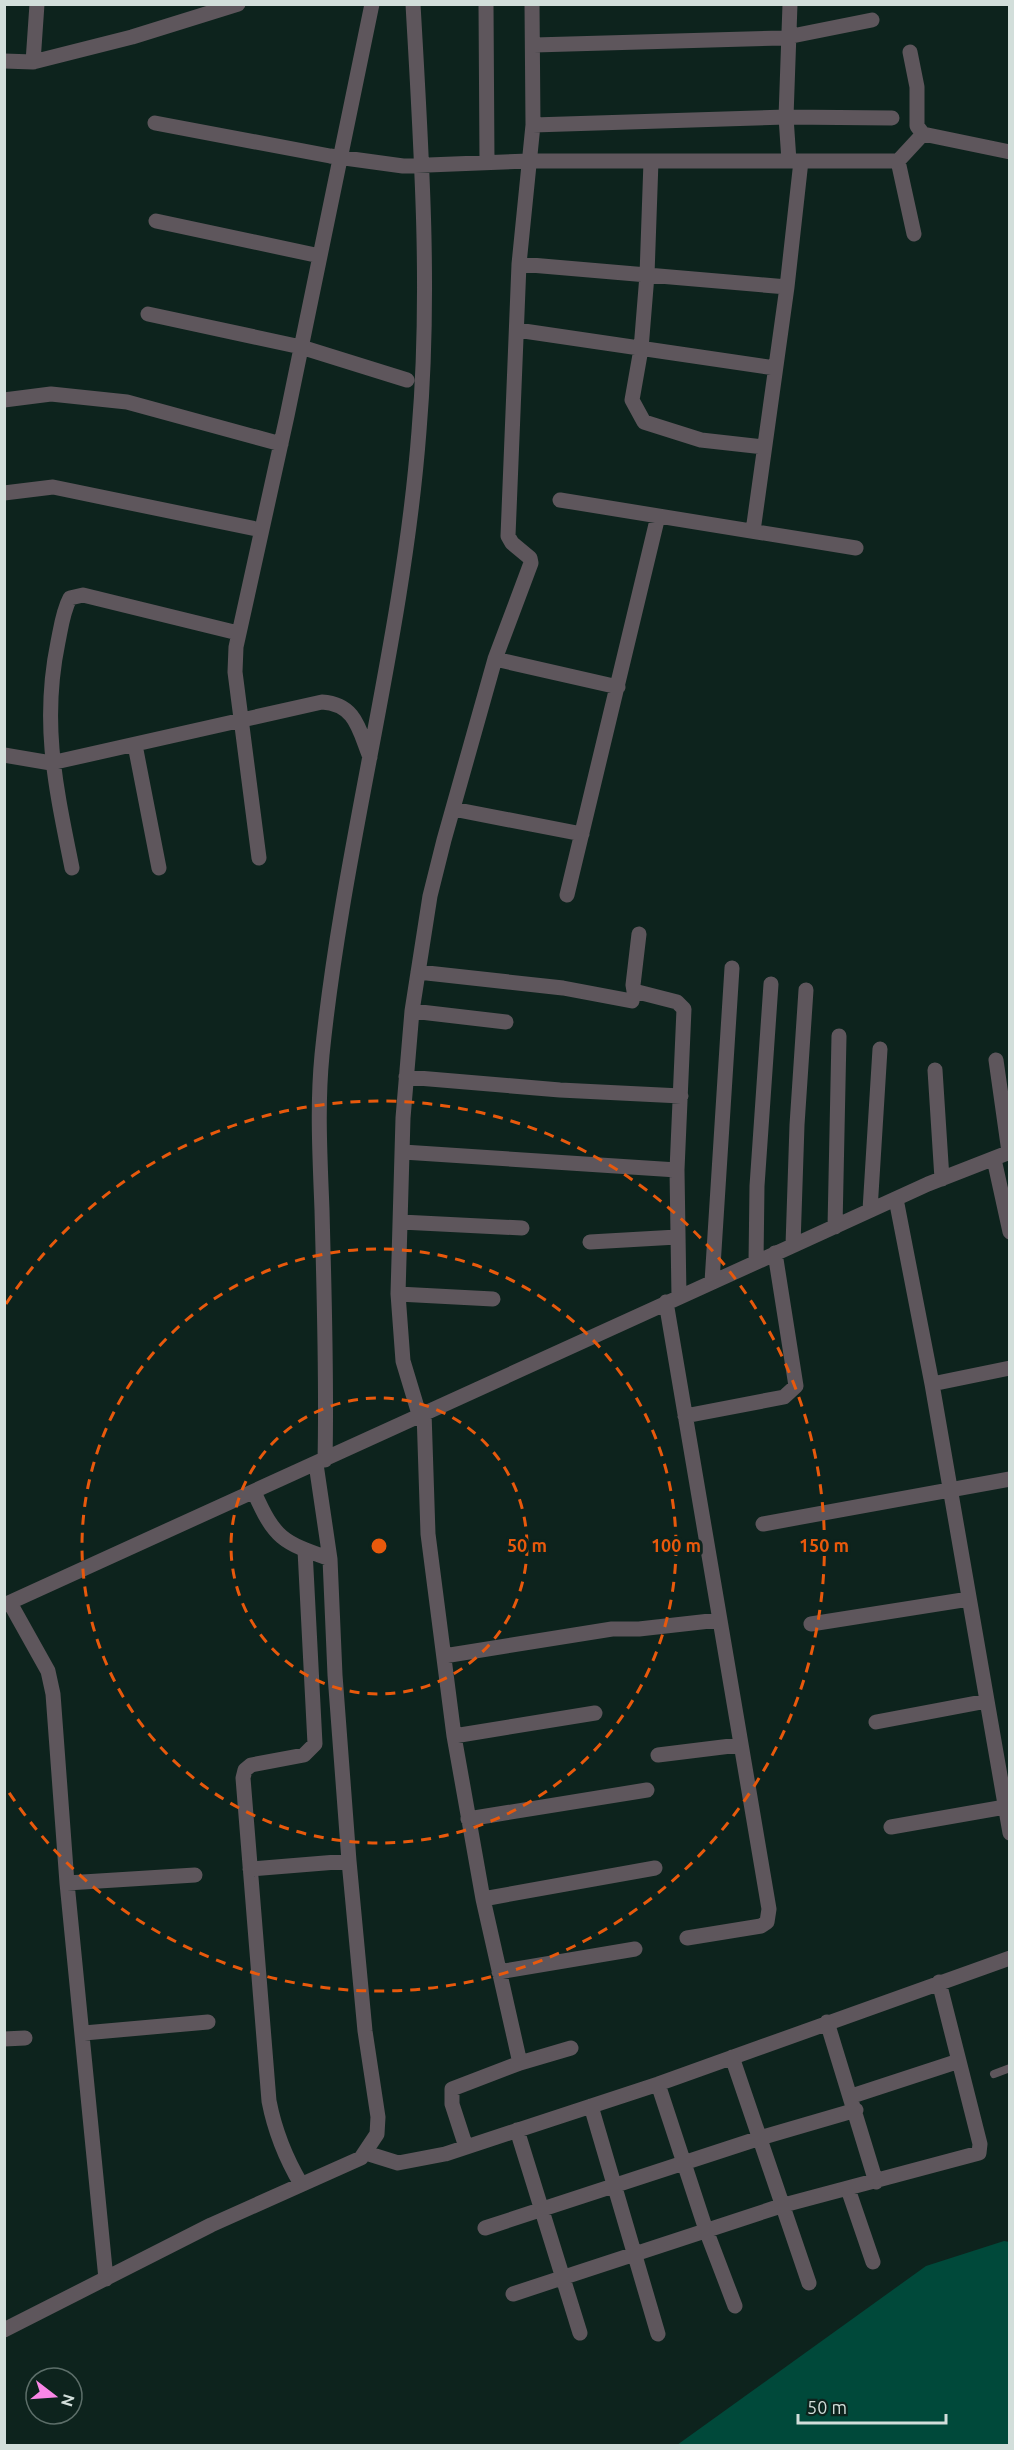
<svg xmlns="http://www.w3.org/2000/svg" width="1014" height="2450" viewBox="0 0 1014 2450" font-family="Ubuntu,sans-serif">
	<rect width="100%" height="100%" fill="#0d231d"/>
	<!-- green -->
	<path fill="#00493a" d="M1004,2241L1010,2242L1009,2445H677L926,2266Z"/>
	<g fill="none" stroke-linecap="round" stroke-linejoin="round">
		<!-- service -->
		<path stroke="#5e565c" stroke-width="8" d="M994,2074L1010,2068"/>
		<!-- minor -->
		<path stroke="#5e565c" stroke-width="15" d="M486,4L487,163
			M534,45L782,38L872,20
			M910,52L917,87V126L923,134L1010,152
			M4,61L33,62L132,37L238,4
			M33,62L37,4
			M155,123L330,156L403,166L529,161H898
			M533,125L786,117L892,118
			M651,161L647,275L641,349L632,400L644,422L701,440L764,447
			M789,161L786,117L790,4
			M156,221L320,256
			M914,234L898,161L923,134
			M519,264L787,287
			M148,314L301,347L407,380
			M517,330L775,368
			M4,400L51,394L127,402L281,444
			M4,493L53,487L261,530
			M560,500L856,548
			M753,531L787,287L801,161
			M495,659L618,687
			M135,745L159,868
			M4,755L51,763L322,702C356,704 359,730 370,757
			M453,809L582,834
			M259,858L235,672L236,647L287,416L372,4
			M72,868C56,788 41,724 58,642C61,627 63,611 70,598L83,595L238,633
			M567,895L658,516
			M639,934L633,985L634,991L677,1002L684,1009L677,1170L679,1297
			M418,972L563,988L632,1001
			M412,1011L506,1022
			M996,1060L1009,1152
			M935,1070L942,1179
			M406,1077L560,1090L681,1096
			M403,1152L677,1170
			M994,1159L1010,1232
			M896,1199L932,1384L1010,1833
			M870,1210L880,1049
			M401,1222L522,1228
			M835,1227L839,1036
			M590,1242L677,1237
			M793,1245L797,1125L806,990
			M756,1262L757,1186L771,984
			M712,1282L732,968
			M398,1294L493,1299
			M666,1302L769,1909L767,1922L761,1926L687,1938
			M932,1384L1010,1368
			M424,1412L428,1534L454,1736L483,1899L520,2063
			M419,1414L403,1361L398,1294L403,1118L412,1011L430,896L444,840L495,659L531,563L530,558L512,543L508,536L519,264L533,125L532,4
			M685,1416L784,1397L796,1386L775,1253
			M325,1460C327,1376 324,1293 322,1210C320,1158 317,1106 322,1055C343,846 403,641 419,431C431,289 421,146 413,4
			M254,1492C275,1539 282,1542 330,1559
			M763,1524L1010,1479
			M10,1603L48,1671L53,1694L67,1883L106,2279
			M4,1605L928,1184L1010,1152
			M811,1624L969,1599
			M444,1656L612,1629H639L719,1620
			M876,1722L987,1701
			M454,1736L595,1713
			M658,1755L739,1745
			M468,1819L647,1790
			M891,1827L1005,1807
			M250,1869L349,1861
			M67,1883L195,1875
			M483,1899L655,1868
			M499,1972L635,1949
			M827,2022L876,2182
			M84,2033L208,2022
			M4,2039L25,2038
			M732,2057L809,2283
			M658,2084L706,2230L735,2306
			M852,2096L959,2061
			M591,2106L658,2334
			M517,2130L580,2333
			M466,2147L452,2104V2089L520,2063L571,2048
			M366,2153L398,2163L445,2154L658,2084L1010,1958
			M301,2184C285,2157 275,2132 269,2101L243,1778L245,1770L251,1765L304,1755L315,1744L305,1550
			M848,2189L873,2262
			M485,2228L760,2138L856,2110
			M513,2294L784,2205L979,2153L980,2144L939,1982
			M4,2330L211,2225L361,2158L377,2134L378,2117L365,2031L349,1861L335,1675L330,1559L316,1464"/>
	</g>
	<!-- distance rings -->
	<g fill="none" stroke="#e8590c" stroke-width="3" stroke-dasharray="10 8">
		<circle cx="379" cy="1546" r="148"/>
		<circle cx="379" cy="1546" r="297"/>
		<path d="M6 1304A445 445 0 1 1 6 1788"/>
	</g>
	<circle cx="379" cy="1546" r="9" fill="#e8590c" stroke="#0d231d" stroke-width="3"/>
	<g font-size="18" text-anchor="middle" font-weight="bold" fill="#e8590c" stroke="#0d231d" stroke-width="6" stroke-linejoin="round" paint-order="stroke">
		<text x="527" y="1552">50 m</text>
		<text x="676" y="1552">100 m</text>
		<text x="824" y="1552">150 m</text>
	</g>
	<!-- border -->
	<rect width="1014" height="2450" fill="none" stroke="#d2deda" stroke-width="12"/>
	<!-- north arrow -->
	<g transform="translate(54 2396) rotate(107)"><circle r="28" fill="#0d231d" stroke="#5c6e69" stroke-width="1.5"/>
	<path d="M0-4.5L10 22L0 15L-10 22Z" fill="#fa87e7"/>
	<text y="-9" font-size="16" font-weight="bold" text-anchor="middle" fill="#d2deda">N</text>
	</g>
	<!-- scale -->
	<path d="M798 2414v9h148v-9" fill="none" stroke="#d2deda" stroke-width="3"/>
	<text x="807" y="2414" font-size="18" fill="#d2deda" stroke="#0d231d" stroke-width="4.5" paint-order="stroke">50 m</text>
</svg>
